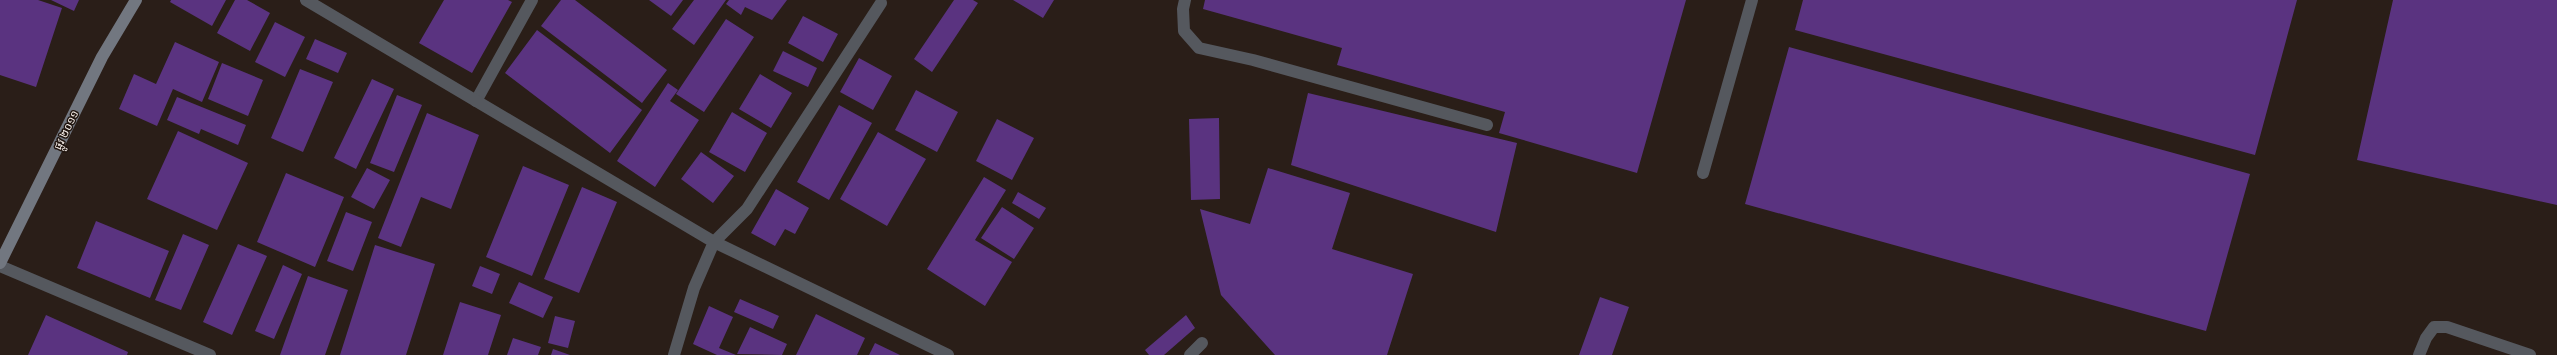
<svg xmlns="http://www.w3.org/2000/svg" width="2557" height="355" viewBox="0 0 2557 355" font-family="'Roboto Condensed','Noto Sans Khmer',sans-serif">
	<rect width="100%" height="100%" fill="#2a1e18"/>
	<!-- building -->
	<path fill="#5a3380" d="M0,0H38L62,8L36,87L0,75Z
		M51,0H79L74,11Z
		M171,0H226L212,26L170,2Z
		M235,0H247L270,13L250,51L217,33Z
		M444,0H508L512,2L472,73L419,43Z
		M561,0H575L667,70L642,103L541,26Z
		M649,0H683L671,16Z
		M694,0H726L694,45L672,29Z
		M729,0H787L772,20L745,7L741,15L726,4Z
		M954,0H973L978,3L932,72L914,59Z
		M1013,0H1054L1043,18Z
		M1205,0H1686L1637,173L1499,133L1505,112L1337,65L1342,48L1203,9Z
		M1803,0H2297L2255,155L1795,30Z
		M2393,0H2557V205L2357,160Z
		M803,16L838,34L823,62L788,43Z
		M726,19L754,37L704,112L676,94Z
		M275,22L305,37L285,77L255,62Z
		M537,30L642,110L610,153L505,73Z
		M315,39L347,53L338,73L306,59Z
		M175,42L219,62L202,102L173,89L157,126L119,109L134,74L156,84Z
		M1789,47L2250,174L2206,331L1745,204Z
		M783,51L817,68L808,87L773,71Z
		M859,58L892,76L873,110L840,92Z
		M222,63L263,80L248,116L208,99Z
		M300,69L333,82L303,152L271,138Z
		M760,74L792,93L771,128L739,109Z
		M372,79L394,89L356,169L334,158Z
		M668,83L678,90L670,101L699,120L655,187L617,161Z
		M916,90L958,112L937,152L895,130Z
		M1308,93L1517,143L1496,232L1291,165Z
		M397,95L422,105L394,172L370,163Z
		M177,97L246,125L238,145L201,129L199,134L167,120Z
		M839,105L872,123L829,200L797,182Z
		M732,112L767,133L745,172L709,152Z
		M427,113L479,135L451,209L421,197L401,247L378,238Z
		M1219,118L1220,199L1191,200L1189,119Z
		M997,119L1034,138L1012,180L976,161Z
		M178,131L248,163L217,230L147,199Z
		M878,132L926,159L887,226L840,199Z
		M701,152L734,176L713,203L681,179Z
		M523,166L569,185L532,276L486,257Z
		M367,168L390,180L374,209L351,197Z
		M1268,168L1350,193L1332,249L1413,274L1387,355H1275L1221,295L1200,209L1250,224Z
		M286,173L344,197L315,267L257,242Z
		M984,177L1006,190L975,240L1012,262L985,306L927,269Z
		M582,187L617,202L579,293L544,279Z
		M776,189L809,208L795,234L785,229L775,246L751,233Z
		M1018,192L1046,208L1039,219L1012,203Z
		M1002,207L1034,228L1014,259L981,238Z
		M346,212L372,222L353,271L327,261Z
		M96,221L169,251L150,298L77,268Z
		M183,234L209,245L181,310L155,300Z
		M238,244L267,256L232,335L203,322Z
		M375,245L435,264L406,355H340Z
		M283,265L302,274L274,339L255,331Z
		M480,266L500,274L492,294L472,286Z
		M308,276L348,290L325,355H280Z
		M519,282L553,297L543,318L509,303Z
		M1600,297L1629,307L1612,355H1579Z
		M740,299L779,316L773,329L734,312Z
		M460,302L501,315L488,355H443Z
		M709,306L733,317L719,348L736,355H717L693,344Z
		M816,314L865,338L857,355H796Z
		M46,315L128,352L127,355H28Z
		M1186,315L1195,328L1164,355H1149L1145,350Z
		M555,316L575,321L568,348L548,343Z
		M750,327L787,344L782,355L737,354Z
		M513,338L541,347L538,355H507Z
		M875,343L900,355H869Z
		M553,349L570,355H551Z"/>
	<g fill="none" stroke-linecap="round" stroke-linejoin="round">
		<!-- lane -->
		<path stroke="#55585e" stroke-width="12" d="M476,101L532,0
			M1703,173L1752,0"/>
		<!-- street -->
		<path stroke="#55585e" stroke-width="12" d="M306,0L714,242L948,355
			M1185,0L1183,9L1184,31L1199,48L1253,60L1487,125
			M0,266L210,355
			M674,355L694,288L714,242L747,209L881,3
			M1190,355L1202,343
			M2419,355L2426,338L2434,327H2447L2530,355"/>
		<!-- secondary -->
		<path stroke="#727780" stroke-width="12" d="M0,263L102,57L136,0"/>
	</g>
	<g text-anchor="middle" stroke-width="3" stroke-linejoin="round" paint-order="stroke">
		<!-- street labels -->
		<g font-size="11" fill="#faf2ed" stroke="#20150f">
			<text transform="translate(66 130) rotate(-64)" y="4">ផ្លូវ ២០១១</text>
		</g>
	</g>
</svg>
